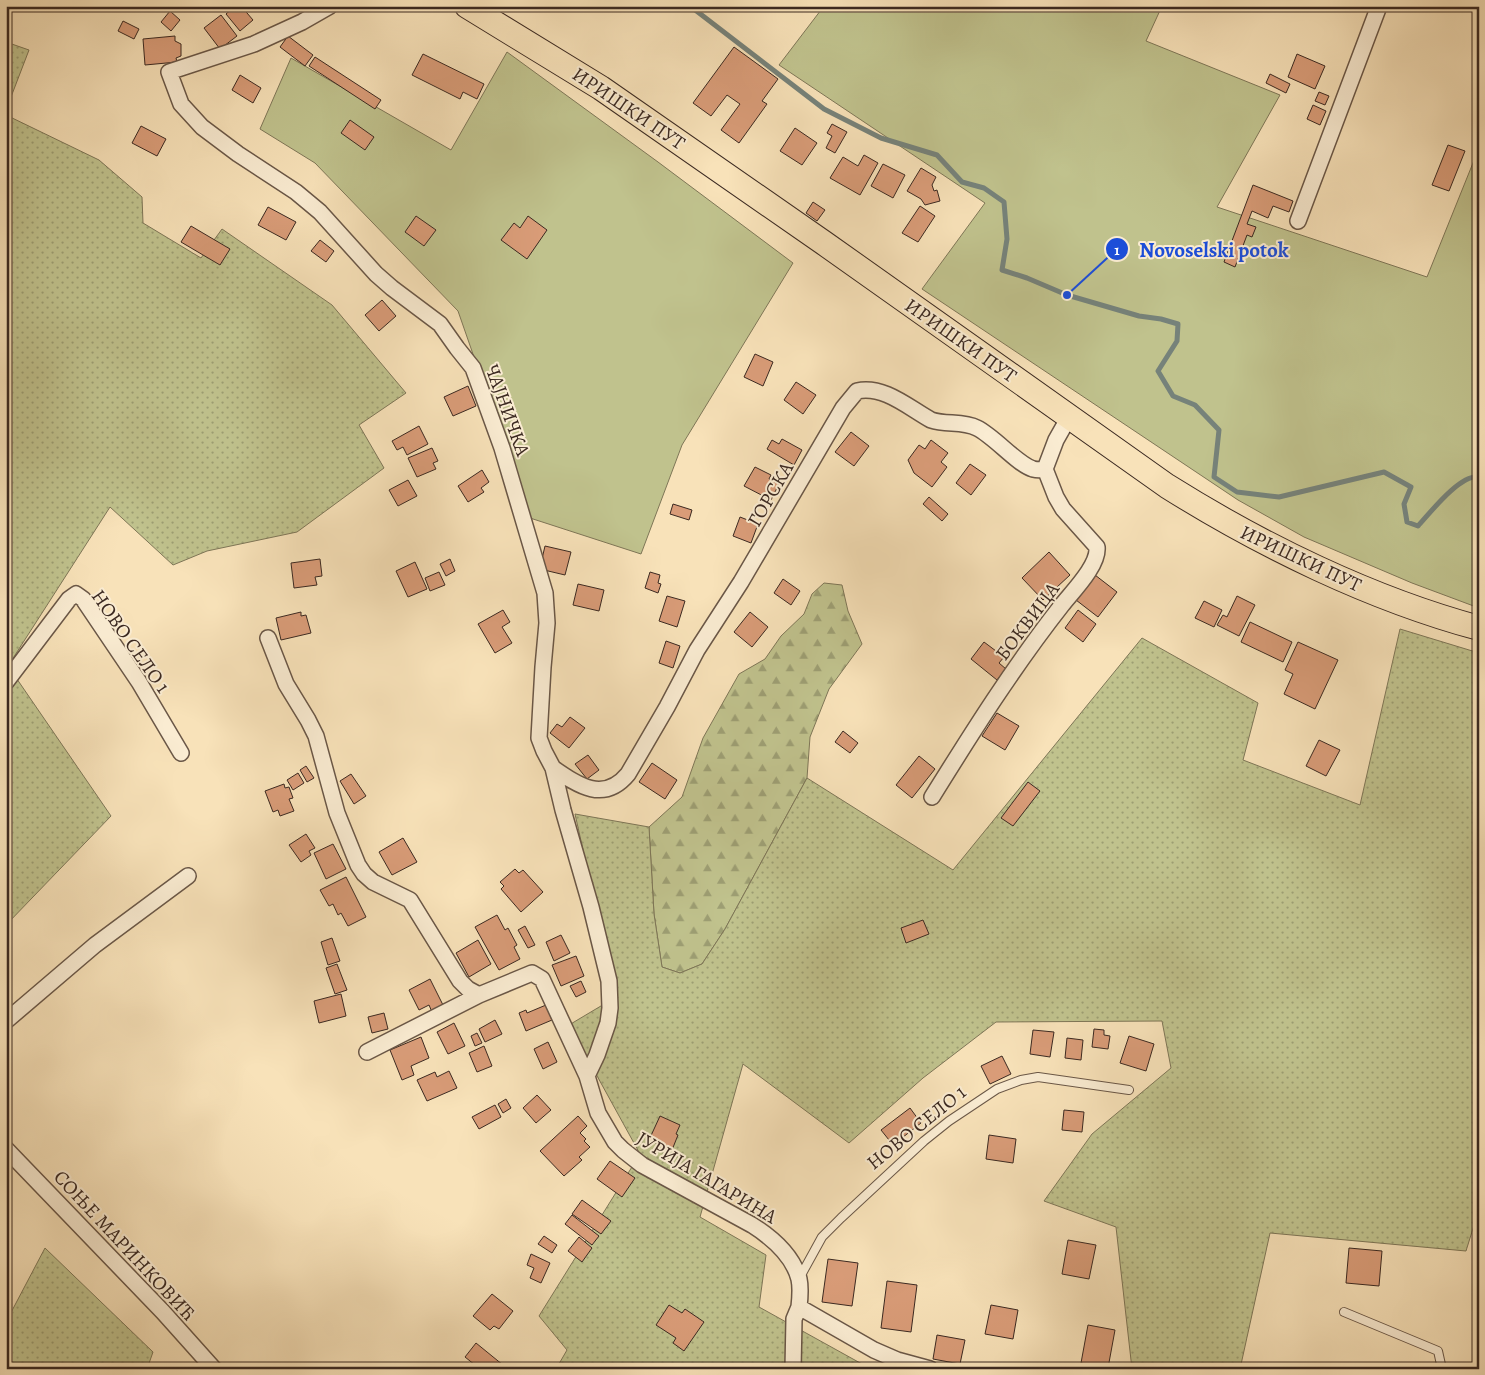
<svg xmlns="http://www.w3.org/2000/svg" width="1485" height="1375" viewBox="0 0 1485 1375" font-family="Alegreya,serif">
	<defs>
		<pattern id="forest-firs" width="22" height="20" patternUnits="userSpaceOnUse" patternTransform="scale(1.25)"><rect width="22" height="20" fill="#c0c28d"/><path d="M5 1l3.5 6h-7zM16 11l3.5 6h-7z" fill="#9d9e73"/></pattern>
		<pattern id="garden-dots" width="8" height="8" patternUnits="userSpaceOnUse" patternTransform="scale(1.25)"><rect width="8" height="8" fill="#c0c28d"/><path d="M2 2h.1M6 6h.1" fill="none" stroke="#9d9e73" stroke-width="1.8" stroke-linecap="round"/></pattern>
	</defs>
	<rect width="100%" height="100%" fill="#f8e2b9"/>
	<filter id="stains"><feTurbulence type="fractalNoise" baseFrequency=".004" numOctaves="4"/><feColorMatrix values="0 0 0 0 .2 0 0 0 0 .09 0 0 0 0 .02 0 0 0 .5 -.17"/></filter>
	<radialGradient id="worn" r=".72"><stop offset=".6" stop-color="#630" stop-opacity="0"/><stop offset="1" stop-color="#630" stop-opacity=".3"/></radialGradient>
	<!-- grass -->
	<path fill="#c0c28d" stroke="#7e7657" d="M824,6H1162L1146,41L1280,95L1217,207L1427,277L1479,148V608L1412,583L1304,537L1238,500L922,289L985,203L779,65Z
		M507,52L658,162L793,263L682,445L641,554L530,518L458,311L315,163L260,129L291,58L451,150Z"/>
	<!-- forest -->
	<path fill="url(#forest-firs)" stroke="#7e7657" d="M824,583L842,585L848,611L862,644L829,689L810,737L807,778L725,929L702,964L680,973L662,967L654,914L649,827L682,797L703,738L739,674L765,659L781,636L804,614L812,594Z"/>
	<!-- garden -->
	<path fill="url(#garden-dots)" stroke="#7e7657" d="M6,42L29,50L6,110Z
		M6,115L99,160L142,197L143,223L201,258L222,229L332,305L406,393L359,425L384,468L297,532L207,551L173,565L110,507L8,666L111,816L6,925Z
		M1400,629L1479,653V1209L1466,1251L1270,1233L1240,1369H1132L1116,1227L1044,1201L1092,1134L1171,1068L1162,1021L996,1022L923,1078L849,1143L743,1064L700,1217L766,1255L759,1307L871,1369H805V1365H728L727,1369H556L567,1350L539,1316L640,1154L569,1025L616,997L575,814L649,827L654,914L662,967L680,973L702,964L725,929L807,778L953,870L1142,638L1258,703L1243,760L1360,805Z
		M45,1248L153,1352L147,1369H6V1322Z"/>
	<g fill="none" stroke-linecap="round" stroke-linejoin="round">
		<!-- stream -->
		<path stroke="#76827a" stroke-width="5" d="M690,6L824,109L881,138L937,155L962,182L984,188L1004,202L1007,239L1002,270L1027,278L1067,295L1139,316L1161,319L1178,324L1177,341L1158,371L1173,396L1195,405L1219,430L1214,477L1237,492L1279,497L1384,472L1411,487L1404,504L1407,522L1418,526C1430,513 1460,474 1479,477"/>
	</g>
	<!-- building -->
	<path fill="#d99c78" stroke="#3b2921" d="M235,6H241L253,20L240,31L226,14Z
		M170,11L180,20L171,31L161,22Z
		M221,15L237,36L220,49L204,28Z
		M123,21L139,29L134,39L118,31Z
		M175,36V41L181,44V56L176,58L177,62L145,65L143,39Z
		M288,36L313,55L305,66L280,47Z
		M734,47L778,79L762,101L767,104L739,143L721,130L740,104L727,95L711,116L693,103Z
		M423,54L484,84L477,99L463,92L460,99L412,75Z
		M1297,54L1325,66L1315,89L1288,77Z
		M315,57L381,100L375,109L309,66Z
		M1270,74L1290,84L1286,93L1266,83Z
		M240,75L261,88L253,103L232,90Z
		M1319,92L1329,96L1325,105L1315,101Z
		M1313,105L1326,111L1320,125L1307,119Z
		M350,120L374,137L365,150L341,133Z
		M832,124L847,132L835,153L826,148L832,136L827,133Z
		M141,126L166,139L157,156L132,143Z
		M795,128L817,143L802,165L780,151Z
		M1448,145L1465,151L1449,191L1432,185Z
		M864,155L878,163L860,195L830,178L843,157L858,166Z
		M883,164L905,175L893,198L871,186Z
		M921,168L936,177L932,185L934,191L937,190L940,201L925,205L921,199L907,191Z
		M1253,185L1293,201L1289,212L1273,206L1268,218L1252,211L1247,224L1256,227L1252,237L1247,235L1235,267L1224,262Z
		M813,202L825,210L817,221L806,213Z
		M920,206L935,216L918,242L902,233Z
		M268,207L296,222L286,240L258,225Z
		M416,216L436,230L424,246L405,232Z
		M528,216L547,230L527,259L501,240L514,223L520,228Z
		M191,226L230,249L220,265L181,242Z
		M320,240L334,251L326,262L311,251Z
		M382,300L396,316L379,331L365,315Z
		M755,354L773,362L763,386L744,377Z
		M796,382L816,395L803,414L784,400Z
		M468,386L476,406L453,416L444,397Z
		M419,426L428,444L407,455L403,447L397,450L392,441Z
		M851,432L869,446L854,466L835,452Z
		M782,439L802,450L794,465L767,449L772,440L779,444Z
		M931,440L948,453L941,462L947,467L932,487L914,473L908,460L919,445L925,449Z
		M432,448L438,461L433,463L436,469L417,477L408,458Z
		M970,464L986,475L971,495L956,483Z
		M755,467L771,475L769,479L779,484L771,500L744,486Z
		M482,470L489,482L481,488L484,492L468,502L458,486Z
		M408,480L417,496L398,506L389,490Z
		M929,497L948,514L942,521L923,504Z
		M673,504L692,510L689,520L670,514Z
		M740,517L758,524L751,543L733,536Z
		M545,546L571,552L565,575L544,570L541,563Z
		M1049,552L1070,575L1043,600L1022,578Z
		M320,559L322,576L315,577L317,585L294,588L291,563Z
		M450,559L455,571L446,576L440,564Z
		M415,562L427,589L408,597L396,571Z
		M439,572L445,585L430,591L425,578Z
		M650,572L660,575L658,583L661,584L658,593L645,588Z
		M1095,575L1117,592L1098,617L1076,600Z
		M783,579L800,591L791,605L774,593Z
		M578,584L604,590L599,611L573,605Z
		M667,596L685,601L677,627L659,621Z
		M1237,596L1255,605L1239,636L1217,625L1223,615L1227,617Z
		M1204,601L1222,610L1214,627L1195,618Z
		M503,610L510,622L502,627L512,643L495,653L478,624Z
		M1078,610L1096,624L1083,642L1065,628Z
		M301,612V616L306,615L311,633L281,640L276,618Z
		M750,612L768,627L752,647L734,632Z
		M1250,622L1292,642L1283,662L1241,642Z
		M666,641L680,646L673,668L659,663Z
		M984,642L1004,657L999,663L1006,669L997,680L971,659Z
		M1298,642L1338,660L1315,709L1284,694L1293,674L1285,670Z
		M997,713L1019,726L1005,750L982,736Z
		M570,717L585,728L569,748L550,733L557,724L562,727Z
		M843,731L858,743L850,753L835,742Z
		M1319,740L1340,750L1326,776L1306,766Z
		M588,755L599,770L587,779L575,764Z
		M919,756L935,769L912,798L896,785Z
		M652,763L677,780L665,799L639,782Z
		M306,766L314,778L307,782L300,770Z
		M298,773L304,783L293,790L287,780Z
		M351,774L366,796L354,804L340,781Z
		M1028,782L1040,791L1013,826L1001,818Z
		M284,784L285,788L289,787L293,798L289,799L294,811L280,816L278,810L273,812L265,791Z
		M306,834L315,848L309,851L311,855L301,862L289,845Z
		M403,838L417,862L392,875L379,852Z
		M333,844L346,869L326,879L314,853Z
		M515,869L519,873L523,870L543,892L521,912L501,889L504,886L500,882Z
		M346,877L366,917L348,926L341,913L338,915L333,904L329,906L320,890Z
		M497,915L505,930L508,928L517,945L514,947L520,959L499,970L475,927Z
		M923,920L929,934L906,943L901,928Z
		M525,926L535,945L528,948L518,930Z
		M561,935L570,953L554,961L546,942Z
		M332,938L340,961L328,965L321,942Z
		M478,940L491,964L469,977L456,953Z
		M576,956L584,976L561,986L552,965Z
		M337,964L347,990L335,994L326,968Z
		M430,979L444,1007L432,1012L429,1005L419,1010L409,990Z
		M581,981L586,992L576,997L570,986Z
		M341,994L346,1016L319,1023L314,1001Z
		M546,1005L552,1020L526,1031L519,1013L526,1010L527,1013Z
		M384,1013L388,1029L372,1033L368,1017Z
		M495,1020L502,1034L485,1042L479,1029Z
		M454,1023L465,1046L448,1054L437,1032Z
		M1094,1029L1104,1030V1035L1110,1036L1108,1049L1092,1047Z
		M1033,1030L1054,1032L1050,1057L1030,1054Z
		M477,1033L482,1043L475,1046L471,1036Z
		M1129,1036L1154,1044L1146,1071L1120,1063Z
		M421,1037L429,1058L411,1066L414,1075L402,1080L390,1050Z
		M1067,1038L1083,1040L1081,1060L1065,1058Z
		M548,1042L557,1062L543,1069L534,1049Z
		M484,1046L492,1066L477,1072L469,1053Z
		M1002,1056L1011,1074L990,1084L981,1066Z
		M449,1071L457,1088L427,1101L417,1080L435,1072L437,1077Z
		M537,1095L551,1110L536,1123L523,1108Z
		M506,1099L511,1108L503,1113L498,1104Z
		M495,1105L501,1117L479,1129L472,1117Z
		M910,1108L921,1123L893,1145L881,1130Z
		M1064,1110L1084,1112L1082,1132L1062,1130Z
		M578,1116L587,1126L580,1133L586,1139L584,1141L590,1147L579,1157L582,1160L564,1176L540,1151Z
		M660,1116L680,1125L676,1134L678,1135L672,1150L649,1140Z
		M989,1135L1016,1139L1013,1163L986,1159Z
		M610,1161L635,1178L622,1197L597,1179Z
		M582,1200L611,1221L601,1234L572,1214Z
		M572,1215L599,1236L592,1245L565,1224Z
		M544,1236L557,1245L552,1253L538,1244Z
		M579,1237L592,1248L582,1262L568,1251Z
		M1068,1240L1096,1245L1089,1279L1062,1274Z
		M1349,1248L1382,1251L1379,1286L1346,1283Z
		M531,1254L550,1263L541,1283L530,1278L534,1268L527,1265Z
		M828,1259L858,1263L852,1306L822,1302Z
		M887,1281L917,1285L911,1332L881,1328Z
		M492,1294L513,1311L499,1329L494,1326L490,1330L473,1316Z
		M669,1305L682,1313L685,1309L704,1322L684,1351L673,1343L676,1338L656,1325Z
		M991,1305L1018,1310L1013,1339L985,1334Z
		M1088,1325L1115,1330L1108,1368L1081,1363Z
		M937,1335L965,1340L960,1364L933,1359Z
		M476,1343L503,1365L500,1369H480L465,1357Z"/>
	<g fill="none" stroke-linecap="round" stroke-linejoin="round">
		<defs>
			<path id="service" d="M800,1277L822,1237L841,1218L924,1141L949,1121L997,1089L1021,1080L1038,1077L1129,1090
				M1344,1312L1438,1351L1442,1369"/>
			<path id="minor" d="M330,6L302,22L254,44L169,72L181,104L202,127L238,154L296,192L320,212L376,274L392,288L440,324L457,348L473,368L502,448L545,593L547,623L543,667L539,738L544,751L553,768L563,810L591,907L609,981L610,1008L608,1023L597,1055L587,1076L598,1113L615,1142L623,1150L642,1165L752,1225C771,1237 793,1256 799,1279C801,1288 800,1298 799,1307L874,1350L897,1360L930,1369
				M1298,221L1379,6
				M268,638L286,684L308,720L316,736L337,813L358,865L364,874L373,882L410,900L460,981L468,989L479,995
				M6,682L69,599L76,594L83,599L139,682L181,753
				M553,768C579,786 604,803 628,774L667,707L697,650L741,582L843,408L857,391C884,385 909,408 931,420C946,425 963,421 977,428C995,437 1017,464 1033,469C1037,470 1041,470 1045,469L1056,440L1069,417
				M932,797C973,731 1014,666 1062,605C1073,591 1099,565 1097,547L1063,509L1056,497L1045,469
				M6,1021L95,945L188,876
				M367,1052L479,995L532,973L542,979L587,1076
				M6,1149L163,1312L214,1369
				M793,1369L794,1319L799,1307"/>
			<path id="primary" d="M467,6L601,88L824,243L1167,486C1261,545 1371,599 1479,628"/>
		</defs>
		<!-- service casing -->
		<use href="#service" stroke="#6a5747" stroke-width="10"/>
		<!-- minor casing -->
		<use href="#minor" stroke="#6a5747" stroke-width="18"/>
		<!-- primary casing -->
		<use href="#primary" stroke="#3b2921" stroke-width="26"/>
		<!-- service -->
		<use href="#service" stroke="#faecd2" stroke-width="8"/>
		<!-- minor -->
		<use href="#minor" stroke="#faecd2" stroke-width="15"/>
		<!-- primary -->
		<use href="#primary" stroke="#f8e2b9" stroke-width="24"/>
	</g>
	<g text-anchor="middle" stroke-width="4" stroke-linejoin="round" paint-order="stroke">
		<!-- street labels -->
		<g font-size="20" fill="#3b2921" stroke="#faecd2">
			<text transform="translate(629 108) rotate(34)" y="7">ИРИШКИ ПУТ</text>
			<text transform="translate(961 340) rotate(35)" y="7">ИРИШКИ ПУТ</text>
			<text transform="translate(508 410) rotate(70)" y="7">ЧАЈНИЧКА</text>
			<text transform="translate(770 494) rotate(-60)" y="7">ГОРСКА</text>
			<text transform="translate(1301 558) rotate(25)" y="7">ИРИШКИ ПУТ</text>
			<text transform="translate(1027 621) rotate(-53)" y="7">БОКВИЦА</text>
			<text transform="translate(131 641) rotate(55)" y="7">НОВО СЕЛО 1</text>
			<text transform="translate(916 1127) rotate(-39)" y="7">НОВО СЕЛО 1</text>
			<text transform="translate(707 1177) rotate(31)" y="7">ЈУРИЈА ГАГАРИНА</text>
			<text transform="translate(125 1245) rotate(47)" y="7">СОЊЕ МАРИНКОВИЋ</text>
		</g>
	</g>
	<!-- callouts -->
	<path fill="none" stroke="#1d4ed8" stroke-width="2" d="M1067 295L1117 249"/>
	<g fill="#1d4ed8" stroke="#faecd2" stroke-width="2">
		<circle cx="1067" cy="295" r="5"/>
		<circle cx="1117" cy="249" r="12"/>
	</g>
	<g font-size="15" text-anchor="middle" font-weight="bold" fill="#fff">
		<text x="1117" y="255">1</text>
	</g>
	<g font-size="21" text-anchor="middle" font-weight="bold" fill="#1d4ed8" stroke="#faecd2" stroke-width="4" stroke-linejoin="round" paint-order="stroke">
		<text x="1214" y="257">Novoselski potok</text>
	</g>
	<!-- margin -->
	<rect width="1485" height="1375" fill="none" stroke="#f8e2b9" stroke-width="25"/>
	<rect x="8" y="8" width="1470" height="1360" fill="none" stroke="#3b2921" stroke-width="2.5"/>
	<rect x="12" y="12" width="1460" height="1350" fill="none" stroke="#3b2921"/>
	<rect width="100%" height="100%" filter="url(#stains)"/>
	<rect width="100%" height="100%" fill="url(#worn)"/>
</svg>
